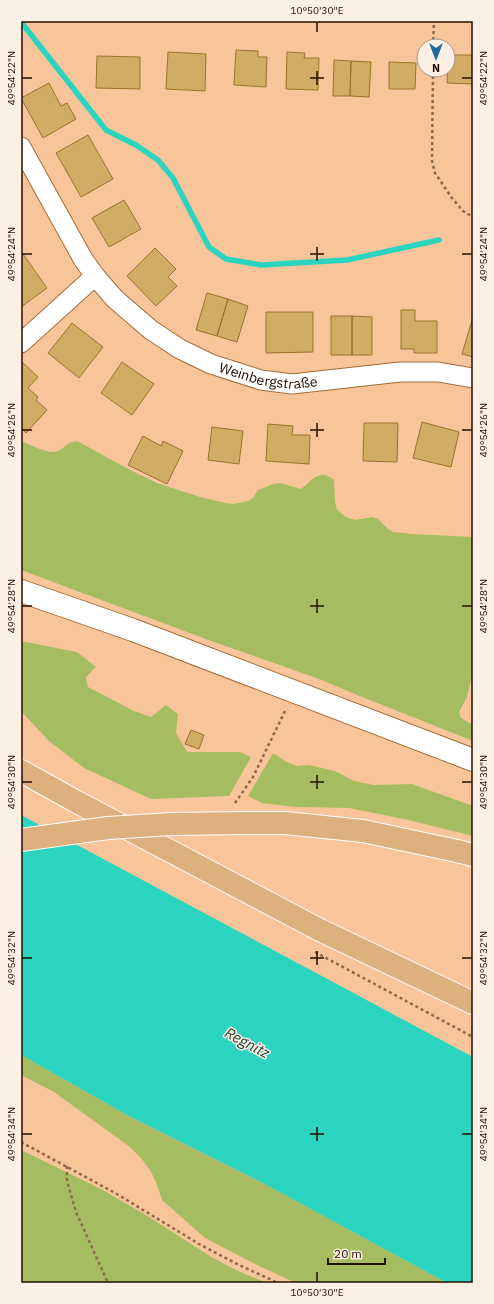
<svg xmlns="http://www.w3.org/2000/svg" width="494" height="1304" viewBox="0 0 494 1304" font-family="'IBM Plex Sans',sans-serif">
	<rect width="100%" height="100%" fill="#f8c59b"/>
	<!-- green -->
	<path fill="#a5bd60" d="M21,441C31,445 43,452 54,452C65,451 66,439 79,442L130,470L157,483L200,497L226,503L234,504L248,501L253,498L258,490L273,484L280,483L301,489C312,481 319,467 334,480L335,502L337,510L346,517L355,520L372,517L378,519L388,529L393,532L412,534L473,537V671L467,697L459,712L461,718L473,725V741L357,695L319,679L203,638L21,570Z
		M21,641L77,652L96,667L86,677L88,687L134,711L151,717L166,705L178,714L176,733L187,752H240L251,757L229,796L151,799L84,768L49,741L21,711Z
		M273,753L285,761L296,766L309,765L335,771L354,781L374,785L412,784L473,806V836L409,820L349,808L295,807L262,803L248,796Z
		M21,1055L127,1115L261,1182L447,1283H296L255,1264L205,1238L162,1200L156,1182L150,1170L141,1158L130,1147L54,1092L21,1075Z
		M21,1150L101,1189L146,1215L213,1258L238,1271L267,1283H21Z"/>
	<!-- water -->
	<path fill="#2bd4be" d="M21,815L473,1057V1283H447L261,1182L127,1115L21,1055Z"/>
	<g fill="none" stroke-linecap="round" stroke-linejoin="round">
		<!-- stream -->
		<path stroke="#2bd4be" stroke-width="5.5" d="M21,22L106,130L136,145L158,160L173,178L209,247L226,259L261,265L347,260L439,240"/>
	</g>
	<!-- building -->
	<path fill="#d2ab65" stroke="#98732b" d="M236,50L258,51V57H267L266,87L234,85Z
		M168,52L206,54L205,91L166,89Z
		M287,52L305,53L304,58H319L318,90L286,89Z
		M448,55H473V84L447,83Z
		M97,56L140,57V89L96,88Z
		M334,60L351,61L350,96H333Z
		M351,61L371,62L369,97L350,96Z
		M389,62L416,63L415,89H389Z
		M49,83L61,106L67,103L76,119L43,138L21,98Z
		M88,135L113,179L81,197L56,153Z
		M124,200L141,229L109,247L92,218Z
		M155,248L176,269L168,277L177,286L156,306L127,276Z
		M23,254L47,288L21,307V256Z
		M207,293L228,299L217,336L196,330Z
		M228,299L248,306L237,342L217,336Z
		M401,310H415V321H437V353H414V349H401Z
		M266,312H313V352L266,353Z
		M331,316H352V355H331Z
		M352,316L372,317V355H352Z
		M473,317V357L462,354Z
		M72,323L103,347L79,378L48,353Z
		M22,362L38,377L28,388L38,397L36,400L47,410L26,433L21,428Z
		M122,362L154,384L132,415L101,393Z
		M422,422L459,432L451,467L413,458Z
		M364,423H398L397,462L363,461Z
		M268,424L293,426L292,435H310L309,464L266,461Z
		M212,427L243,431L239,464L208,460Z
		M143,436L161,446L163,441L183,451L167,484L128,465Z
		M191,730L204,735L199,749L185,744Z"/>
	<g fill="none" stroke-linecap="round" stroke-linejoin="round">
		<defs>
			<g id="minor">
				<path id="s1" d="M21,147L83,259L95,276L115,299L151,330L180,349L211,364L261,380L292,384L400,372H438L473,378"/>
				<path d="M21,343L95,276"/>
			</g>
			<path id="tertiary" d="M21,591L133,630L473,760"/>
			<path id="primary" d="M21,771L75,801L320,930L473,1003
				M244,823H285L363,831L457,851L473,855"/>
		</defs>
		<!-- minor casing -->
		<use href="#minor" stroke="#a56c37" stroke-width="21"/>
		<!-- tertiary casing -->
		<use href="#tertiary" stroke="#a56c37" stroke-width="24"/>
		<!-- primary casing -->
		<use href="#primary" stroke="#fff" stroke-width="24"/>
		<!-- path -->
		<path stroke="#8c684c" stroke-width="2.5" stroke-dasharray="3 3" stroke-linecap="butt" d="M433,46L434,21
			M433,70L432,161L435,173L452,198L463,211L473,217
			M235,803L253,777L286,709
			M315,952L473,1037
			M21,1142L117,1194L199,1244L237,1264L278,1283
			M67,1166V1181L76,1212L108,1283"/>
		<!-- minor -->
		<use href="#minor" stroke="#fff" stroke-width="19"/>
		<!-- tertiary -->
		<use href="#tertiary" stroke="#fff" stroke-width="22"/>
		<!-- primary -->
		<use href="#primary" stroke="#dfb07f" stroke-width="22"/>
		<defs>
			<path id="primary-bridge" d="M21,840L108,828L171,824L244,823"/>
		</defs>
		<!-- primary-bridge casing -->
		<use href="#primary-bridge" stroke="#fff" stroke-width="24" stroke-linecap="butt"/>
		<!-- primary-bridge -->
		<use href="#primary-bridge" stroke="#dfb07f" stroke-width="22"/>
	</g>
	<!-- ticks -->
	<path fill="none" stroke="#240e00" stroke-width="1.5" d="M317,22V32M317,71V85M22,78H32M310,78H324M462,78H472M317,247V261M22,254H32M310,254H324M462,254H472M317,423V437M22,430H32M310,430H324M462,430H472M317,599V613M22,606H32M310,606H324M462,606H472M317,775V789M22,782H32M310,782H324M462,782H472M317,951V965M22,958H32M310,958H324M462,958H472M317,1127V1141M22,1134H32M310,1134H324M462,1134H472M317,1272V1282"/>
	<g text-anchor="middle" stroke-width="3" stroke-linejoin="round" paint-order="stroke">
		<!-- street labels -->
		<g font-size="14" fill="#240e00" stroke="#fcefe4">
			<text dy="5" stroke="none"><textPath href="#s1" startOffset="355">Weinbergstraße</textPath></text>
		</g>
		<!-- water labels -->
		<g font-size="15" font-style="italic" fill="#1c3c37" stroke="#fcefe4">
			<text transform="translate(247 1043) rotate(28)" y="5">Regnitz</text>
		</g>
	</g>
	<!-- border -->
	<rect width="494" height="1304" fill="none" stroke="#fcefe4" stroke-width="44"/>
	<!-- north arrow -->
	<g transform="translate(436 58) rotate(180)"><circle r="19" fill="#fcefe4" stroke="#a69589"/>
	<path d="M0-3L7 15L0 10L-7 15Z" fill="#1b6c9e"/>
	<text y="-6" font-size="11" font-weight="bold" text-anchor="middle" fill="#240e00">N</text>
	</g>
	<!-- scale -->
	<path d="M328 1258v6h57v-6" fill="none" stroke="#240e00" stroke-width="2"/>
	<text x="334" y="1258" font-size="12" fill="#240e00" stroke="#fcefe4" stroke-width="3" paint-order="stroke">20 m</text>
	<rect x="22" y="22" width="450" height="1260" fill="none" stroke="#240e00" stroke-width="1.5"/>
	<g font-size="10" text-anchor="middle" fill="#240e00">
		<text x="317" y="14">10°50'30"E</text>
		<text transform="translate(483 78) rotate(-90)" y="4">49°54'22"N</text>
		<text transform="translate(11 78) rotate(-90)" y="4">49°54'22"N</text>
		<text transform="translate(483 254) rotate(-90)" y="4">49°54'24"N</text>
		<text transform="translate(11 254) rotate(-90)" y="4">49°54'24"N</text>
		<text transform="translate(483 430) rotate(-90)" y="4">49°54'26"N</text>
		<text transform="translate(11 430) rotate(-90)" y="4">49°54'26"N</text>
		<text transform="translate(483 606) rotate(-90)" y="4">49°54'28"N</text>
		<text transform="translate(11 606) rotate(-90)" y="4">49°54'28"N</text>
		<text transform="translate(11 782) rotate(-90)" y="4">49°54'30"N</text>
		<text transform="translate(483 782) rotate(-90)" y="4">49°54'30"N</text>
		<text transform="translate(11 958) rotate(-90)" y="4">49°54'32"N</text>
		<text transform="translate(483 958) rotate(-90)" y="4">49°54'32"N</text>
		<text transform="translate(483 1134) rotate(-90)" y="4">49°54'34"N</text>
		<text transform="translate(11 1134) rotate(-90)" y="4">49°54'34"N</text>
		<text x="317" y="1296">10°50'30"E</text>
	</g>
</svg>
